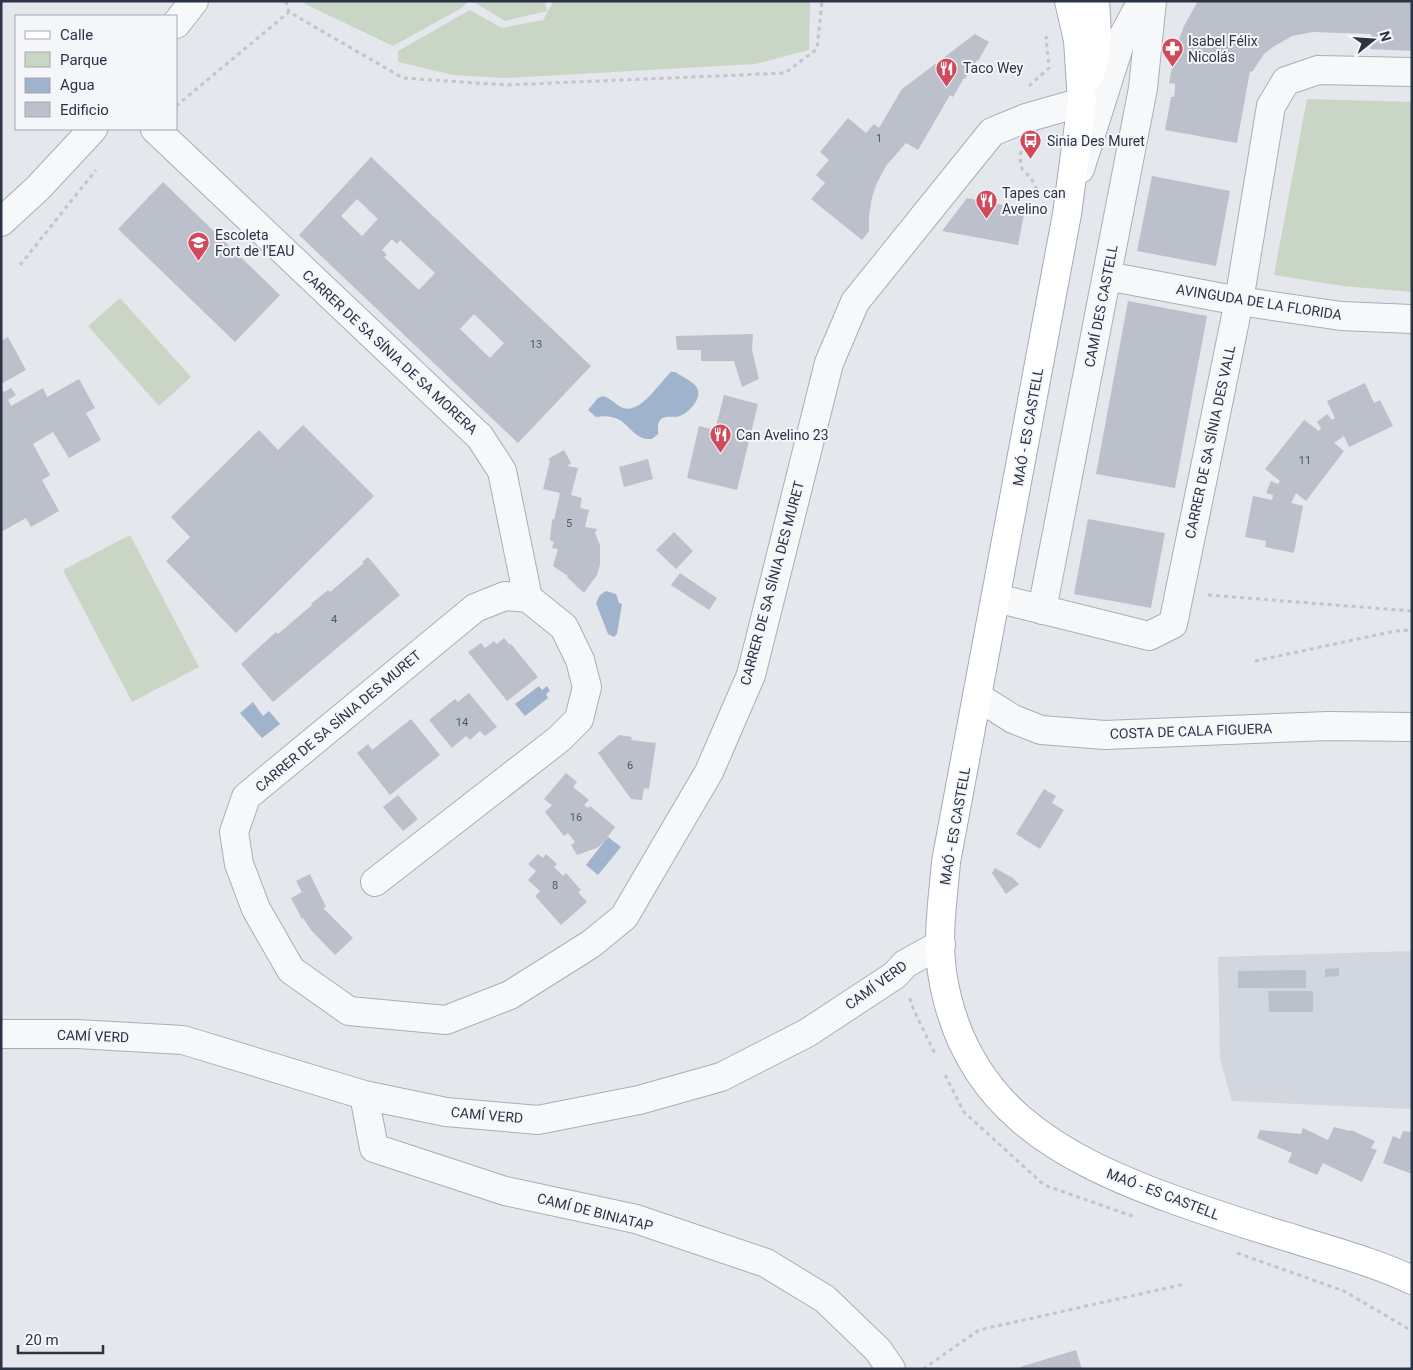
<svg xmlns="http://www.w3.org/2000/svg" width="1413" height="1370" viewBox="0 0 1413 1370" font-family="Roboto,sans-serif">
	<rect width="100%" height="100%" fill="#e4e7ec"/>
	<!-- built -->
	<path fill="#d2d6de" d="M1412,951V1109L1232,1101L1220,1059L1218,957Z"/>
	<!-- green -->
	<path fill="#c9d6c5" d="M305,1H469L460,9L393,46L305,4Z
		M472,1H545L547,11L505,21Z
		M551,1H810L809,50L755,64L506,78L453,75L398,62V51L470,10L502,28L543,20L552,4Z
		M1307,99L1412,102V292L1343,286L1274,275Z
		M120,298L191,377L159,406L88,326Z
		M130,535L199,667L132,702L63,570Z"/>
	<!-- water -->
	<path fill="#9fb4cc" d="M671,372H675C681,376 690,380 695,385C705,396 690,412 680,416C674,418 666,415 661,419C657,423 658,429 658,434L652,439C628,441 630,411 596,417L588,410L598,398L603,396C611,398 616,405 623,408C641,414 659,383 671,372Z
		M606,591L616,594L619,603L622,604L617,634L614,637L608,634L596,603L600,595Z
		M539,686L542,690L547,686L550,691L546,694L548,698L525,716L515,704Z
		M253,702L263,716L269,711L280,724L262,738L240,713Z
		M608,837L621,847L598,875L586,865Z"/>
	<!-- building -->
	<path fill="#bbc0ca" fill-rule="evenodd" d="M1198,1H1412V51L1370,49L1371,34L1313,32L1292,36L1273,47L1264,54L1252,72L1250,71L1237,143L1165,130L1171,97H1174L1175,90V84L1169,83L1175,50L1184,26Z
		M975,34L989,42L978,61L977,60L965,79L964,78L953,97L950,95L918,150L906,143L886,166L877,183L872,197L869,216V231L862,240L811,199L825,183L816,175L829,160L820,152L848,118L866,133L874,124L879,128L902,89Z
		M371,157L591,366L518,443L299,235ZM357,199L378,219L362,236L341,216ZM392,239L397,244L400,240L435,273L419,290L384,257L387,255L382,250ZM474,314L504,343L490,358L460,329Z
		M1152,176L1230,191L1216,266L1137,251Z
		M163,182L280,295L235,342L118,229Z
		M967,198L1025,209L1018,245L942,231Z
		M1128,301L1207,316L1175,488L1096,474Z
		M753,334L752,350L759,379L742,387L734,361H701V350H677L676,336Z
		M8,337L26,370L1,384V341Z
		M79,379L95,408L86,413L101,440L69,458L53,432L33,444L50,475L42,480L59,511L31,527L26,518L1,532V388L4,392L11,388L16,395L8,400L11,406L43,388L47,397Z
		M1365,383L1374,403L1380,400L1393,426L1349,447L1344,436L1334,443L1344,451L1306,501L1296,493L1291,503L1303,506L1294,553L1265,547L1266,541L1245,537L1253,496L1272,500L1273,495L1266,493L1271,481L1278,484L1280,481L1265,469L1304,420L1319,431L1321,428L1317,422L1327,414L1332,420L1335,418L1327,401Z
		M724,395L758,404L737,490L687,478L699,426L715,430Z
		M303,425L374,496L236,633L166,561L190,537L171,517L259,430L278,450Z
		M564,450L571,463L567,466L578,468L571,495L582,498L580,508L589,510L585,527L597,529L595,533L600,545V565L597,575L584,593L567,577L568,576L553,566L558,549L552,548L554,542L550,540L552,519L554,520L560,493L543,489L550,461L548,459Z
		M648,459L653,479L624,487L619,467Z
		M1088,519L1165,533L1151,608L1074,594Z
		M674,532L693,551L676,569L656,550Z
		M368,557L400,595L273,702L241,664L276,632L278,634L312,605L311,604L328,590L330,592L364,563L362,562Z
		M680,573L717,598L709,610L671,585Z
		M504,638L510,645L511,644L538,677L507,701L468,652L481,643L485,648L494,641L497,644Z
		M469,693L497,727L485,736L480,731L470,740L466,736L452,748L429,720L455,699L458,702Z
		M411,719L440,755L390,795L357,753L368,744L372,750Z
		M619,735L632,737L631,740L656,743L649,789L644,788L642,800L631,799L598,753Z
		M566,773L577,782L573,787L589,800L584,805L588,808L590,806L615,827L604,842L597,848L577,855L571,845L575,842L568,833L564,836L545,812L552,805L544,799Z
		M1044,789L1056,796L1052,803L1064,810L1040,849L1016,834Z
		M398,795L418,819L403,831L383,807Z
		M538,854L543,858L546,854L557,864L554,867L563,876L566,873L581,890L578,892L587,902L561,925L535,896L540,891L528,880L536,871L528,864Z
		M995,868L1013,878L1019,884L1006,894L992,873Z
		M310,874L326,907L323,908L353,938L335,955L311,930L303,918L302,919L291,898L302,892L296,881Z
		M1339,968V976L1325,977V969Z
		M1306,970V988H1238V971Z
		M1268,991H1313V1012H1269Z
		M1334,1127L1350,1131L1351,1130L1375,1141L1371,1148L1377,1150L1362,1182L1323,1163L1317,1175L1288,1162L1292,1153L1257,1138L1260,1130L1301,1134L1303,1128L1328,1140Z
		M1403,1131L1412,1132V1174L1383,1163L1393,1136L1400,1139Z
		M1076,1350L1082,1369H1020V1367Z"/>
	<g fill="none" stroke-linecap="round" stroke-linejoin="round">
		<defs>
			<path id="minor" d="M176,24L194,1
				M155,129L480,437L502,471L528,598
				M1080,169L1121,40L1142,1
				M1,222L38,188L93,129
				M1107,276L1239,301L1341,316L1412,319
				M996,598L1149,636L1173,624L1239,301L1271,106L1286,81L1318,70L1412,72
				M1042,610L1143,88L1152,1
				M978,697L1013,719L1041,730L1105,735L1328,726L1412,727
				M375,882L559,739L579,719L587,687L580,660L564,627L528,598L505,596L475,608L246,797L234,832L239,864L256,909L291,970L349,1011L446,1020L510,995L591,944L624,917L709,772L751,675L829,363L855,302L992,132L1026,118L1082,102
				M1,1034H77L183,1040L364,1095L446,1112L538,1120L639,1100L721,1077L807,1033L895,975L905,964L941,944
				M364,1095L374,1148L505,1191L636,1219L766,1263L825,1299L878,1350L891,1369"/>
			<path id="major" d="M1069,1L1078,40L1082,102L1067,214L946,862C943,898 937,936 942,972C962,1105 1057,1157 1172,1199C1211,1213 1251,1226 1291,1238C1331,1251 1374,1262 1412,1280
				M1089,76C1099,52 1097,27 1095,1"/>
		</defs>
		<!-- minor casing -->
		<use href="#minor" stroke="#a9aeb7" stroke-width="30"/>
		<!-- major casing -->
		<use href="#major" stroke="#a3abb8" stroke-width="30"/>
		<!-- path -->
		<path stroke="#c2c5cb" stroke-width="3" stroke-dasharray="4 4" stroke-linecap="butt" d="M286,1L289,12L403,78L506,85L785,73L817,49L822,1
			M1029,86L1049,68L1046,36
			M176,106L289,12
			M1021,151L1020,158L1022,169L1031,178L1040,196
			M20,265L96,170
			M1208,595L1412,611
			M1255,661L1395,631L1412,630
			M910,998L911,1004L935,1054
			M945,1075L964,1112L1044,1185L1135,1217
			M1237,1253L1344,1291L1412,1331
			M923,1369L979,1330L1185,1284"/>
		<!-- minor -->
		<use href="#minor" stroke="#f7f8fa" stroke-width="28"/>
		<!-- major -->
		<use href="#major" stroke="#fff" stroke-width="28"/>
	</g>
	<!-- icons -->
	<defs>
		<symbol id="pharmacy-pin" viewBox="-11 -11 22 30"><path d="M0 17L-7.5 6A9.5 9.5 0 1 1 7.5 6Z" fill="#d1495b" stroke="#f4f6f9"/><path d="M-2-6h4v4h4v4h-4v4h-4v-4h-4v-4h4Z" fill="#fff"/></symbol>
		<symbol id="restaurant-pin" viewBox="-11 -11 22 30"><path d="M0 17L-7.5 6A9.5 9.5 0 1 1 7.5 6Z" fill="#d1495b" stroke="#f4f6f9"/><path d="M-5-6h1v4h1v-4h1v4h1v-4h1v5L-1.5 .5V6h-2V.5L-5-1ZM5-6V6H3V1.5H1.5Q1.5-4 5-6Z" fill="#fff"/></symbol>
		<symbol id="bus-pin" viewBox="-11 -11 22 30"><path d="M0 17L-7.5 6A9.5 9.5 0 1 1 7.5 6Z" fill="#d1495b" stroke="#f4f6f9"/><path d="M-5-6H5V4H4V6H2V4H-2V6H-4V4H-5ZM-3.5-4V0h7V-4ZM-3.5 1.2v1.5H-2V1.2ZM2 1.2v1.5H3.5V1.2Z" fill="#fff"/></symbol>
		<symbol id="school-pin" viewBox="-11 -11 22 30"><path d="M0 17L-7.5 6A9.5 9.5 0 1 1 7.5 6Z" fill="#d1495b" stroke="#f4f6f9"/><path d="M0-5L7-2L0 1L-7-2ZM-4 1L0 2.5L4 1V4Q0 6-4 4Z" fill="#fff"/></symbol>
	</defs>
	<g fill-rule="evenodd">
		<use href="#pharmacy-pin" x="1160" y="36" width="25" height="34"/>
		<use href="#restaurant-pin" x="934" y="56" width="25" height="34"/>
		<use href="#bus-pin" x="1018" y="128" width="25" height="34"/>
		<use href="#restaurant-pin" x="974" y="188" width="25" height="34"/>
		<use href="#school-pin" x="186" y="230" width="25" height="34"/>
		<use href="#restaurant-pin" x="708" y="422" width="25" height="34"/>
	</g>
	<g text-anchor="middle" stroke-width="4" stroke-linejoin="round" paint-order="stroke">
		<!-- number labels -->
		<g font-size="11" fill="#4f5766">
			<text x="879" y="142">1</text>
			<text x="536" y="348">13</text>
			<text x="1305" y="464">11</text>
			<text x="569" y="527">5</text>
			<text x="334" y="623">4</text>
			<text x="462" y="726">14</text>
			<text x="630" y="769">6</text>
			<text x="576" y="821">16</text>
			<text x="555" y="889">8</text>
		</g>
		<!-- poi labels -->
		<g font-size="14" fill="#2b3445" stroke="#f4f6f9" text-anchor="start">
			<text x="1188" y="46">Isabel Félix<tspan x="1188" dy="16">Nicolás</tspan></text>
			<text x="963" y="73">Taco Wey</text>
			<text x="1047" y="146">Sinia Des Muret</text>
			<text x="1002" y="198">Tapes can<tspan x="1002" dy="16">Avelino</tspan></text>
			<text x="215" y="240">Escoleta<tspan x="215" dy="16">Fort de l'EAU</tspan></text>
			<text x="736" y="440">Can Avelino 23</text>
		</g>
		<!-- street labels -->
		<g font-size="14" fill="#2b3445" stroke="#f4f6f9">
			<text transform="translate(1259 302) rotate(9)" y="5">AVINGUDA DE LA FLORIDA</text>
			<text transform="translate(1101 306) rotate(-79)" y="5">CAMÍ DES CASTELL</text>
			<text transform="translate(390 352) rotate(43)" y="5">CARRER DE SA SÍNIA DE SA MORERA</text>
			<text transform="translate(1028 427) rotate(-80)" y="5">MAÓ - ES CASTELL</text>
			<text transform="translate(1210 442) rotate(-78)" y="5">CARRER DE SA SÍNIA DES VALL</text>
			<text transform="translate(772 583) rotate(-75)" y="5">CARRER DE SA SÍNIA DES MURET</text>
			<text transform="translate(338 721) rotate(-40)" y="5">CARRER DE SA SÍNIA DES MURET</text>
			<text transform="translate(1191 731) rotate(-2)" y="5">COSTA DE CALA FIGUERA</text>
			<text transform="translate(955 826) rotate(-80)" y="5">MAÓ - ES CASTELL</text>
			<text transform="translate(876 985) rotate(-36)" y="5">CAMÍ VERD</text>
			<text transform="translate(93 1036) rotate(2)" y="5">CAMÍ VERD</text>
			<text transform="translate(487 1115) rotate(5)" y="5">CAMÍ VERD</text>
			<text transform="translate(1163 1194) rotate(21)" y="5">MAÓ - ES CASTELL</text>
			<text transform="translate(595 1212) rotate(14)" y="5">CAMÍ DE BINIATAP</text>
		</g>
	</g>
	<!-- border -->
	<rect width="1413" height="1370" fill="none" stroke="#2b3445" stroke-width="5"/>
	<!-- legend -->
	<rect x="15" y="15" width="162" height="115" fill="#f4f6f9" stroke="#a4a8b1"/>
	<rect x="25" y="31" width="25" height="8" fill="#ffffff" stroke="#a4a8b1"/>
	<text x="60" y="40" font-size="15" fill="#2b3445">Calle</text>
	<rect x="25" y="52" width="25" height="15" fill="#c9d6c5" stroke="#a4a8b1"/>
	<text x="60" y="65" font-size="15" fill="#2b3445">Parque</text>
	<rect x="25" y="78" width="25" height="15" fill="#9fb4cc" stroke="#a4a8b1"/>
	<text x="60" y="90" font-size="15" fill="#2b3445">Agua</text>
	<rect x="25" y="102" width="25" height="15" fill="#bbc0ca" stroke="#a4a8b1"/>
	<text x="60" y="115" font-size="15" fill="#2b3445">Edificio</text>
	<!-- north arrow -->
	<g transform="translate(1373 40) rotate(73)" stroke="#f4f6f9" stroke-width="4" paint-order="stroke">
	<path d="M0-4L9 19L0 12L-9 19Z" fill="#2b3445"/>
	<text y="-8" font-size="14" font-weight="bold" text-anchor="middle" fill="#2b3445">N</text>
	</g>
	<!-- scale -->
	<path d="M18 1345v8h85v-8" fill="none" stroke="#2b3445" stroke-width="2.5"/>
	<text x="25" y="1345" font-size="15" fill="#2b3445" stroke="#f4f6f9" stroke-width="4" paint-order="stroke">20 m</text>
</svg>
